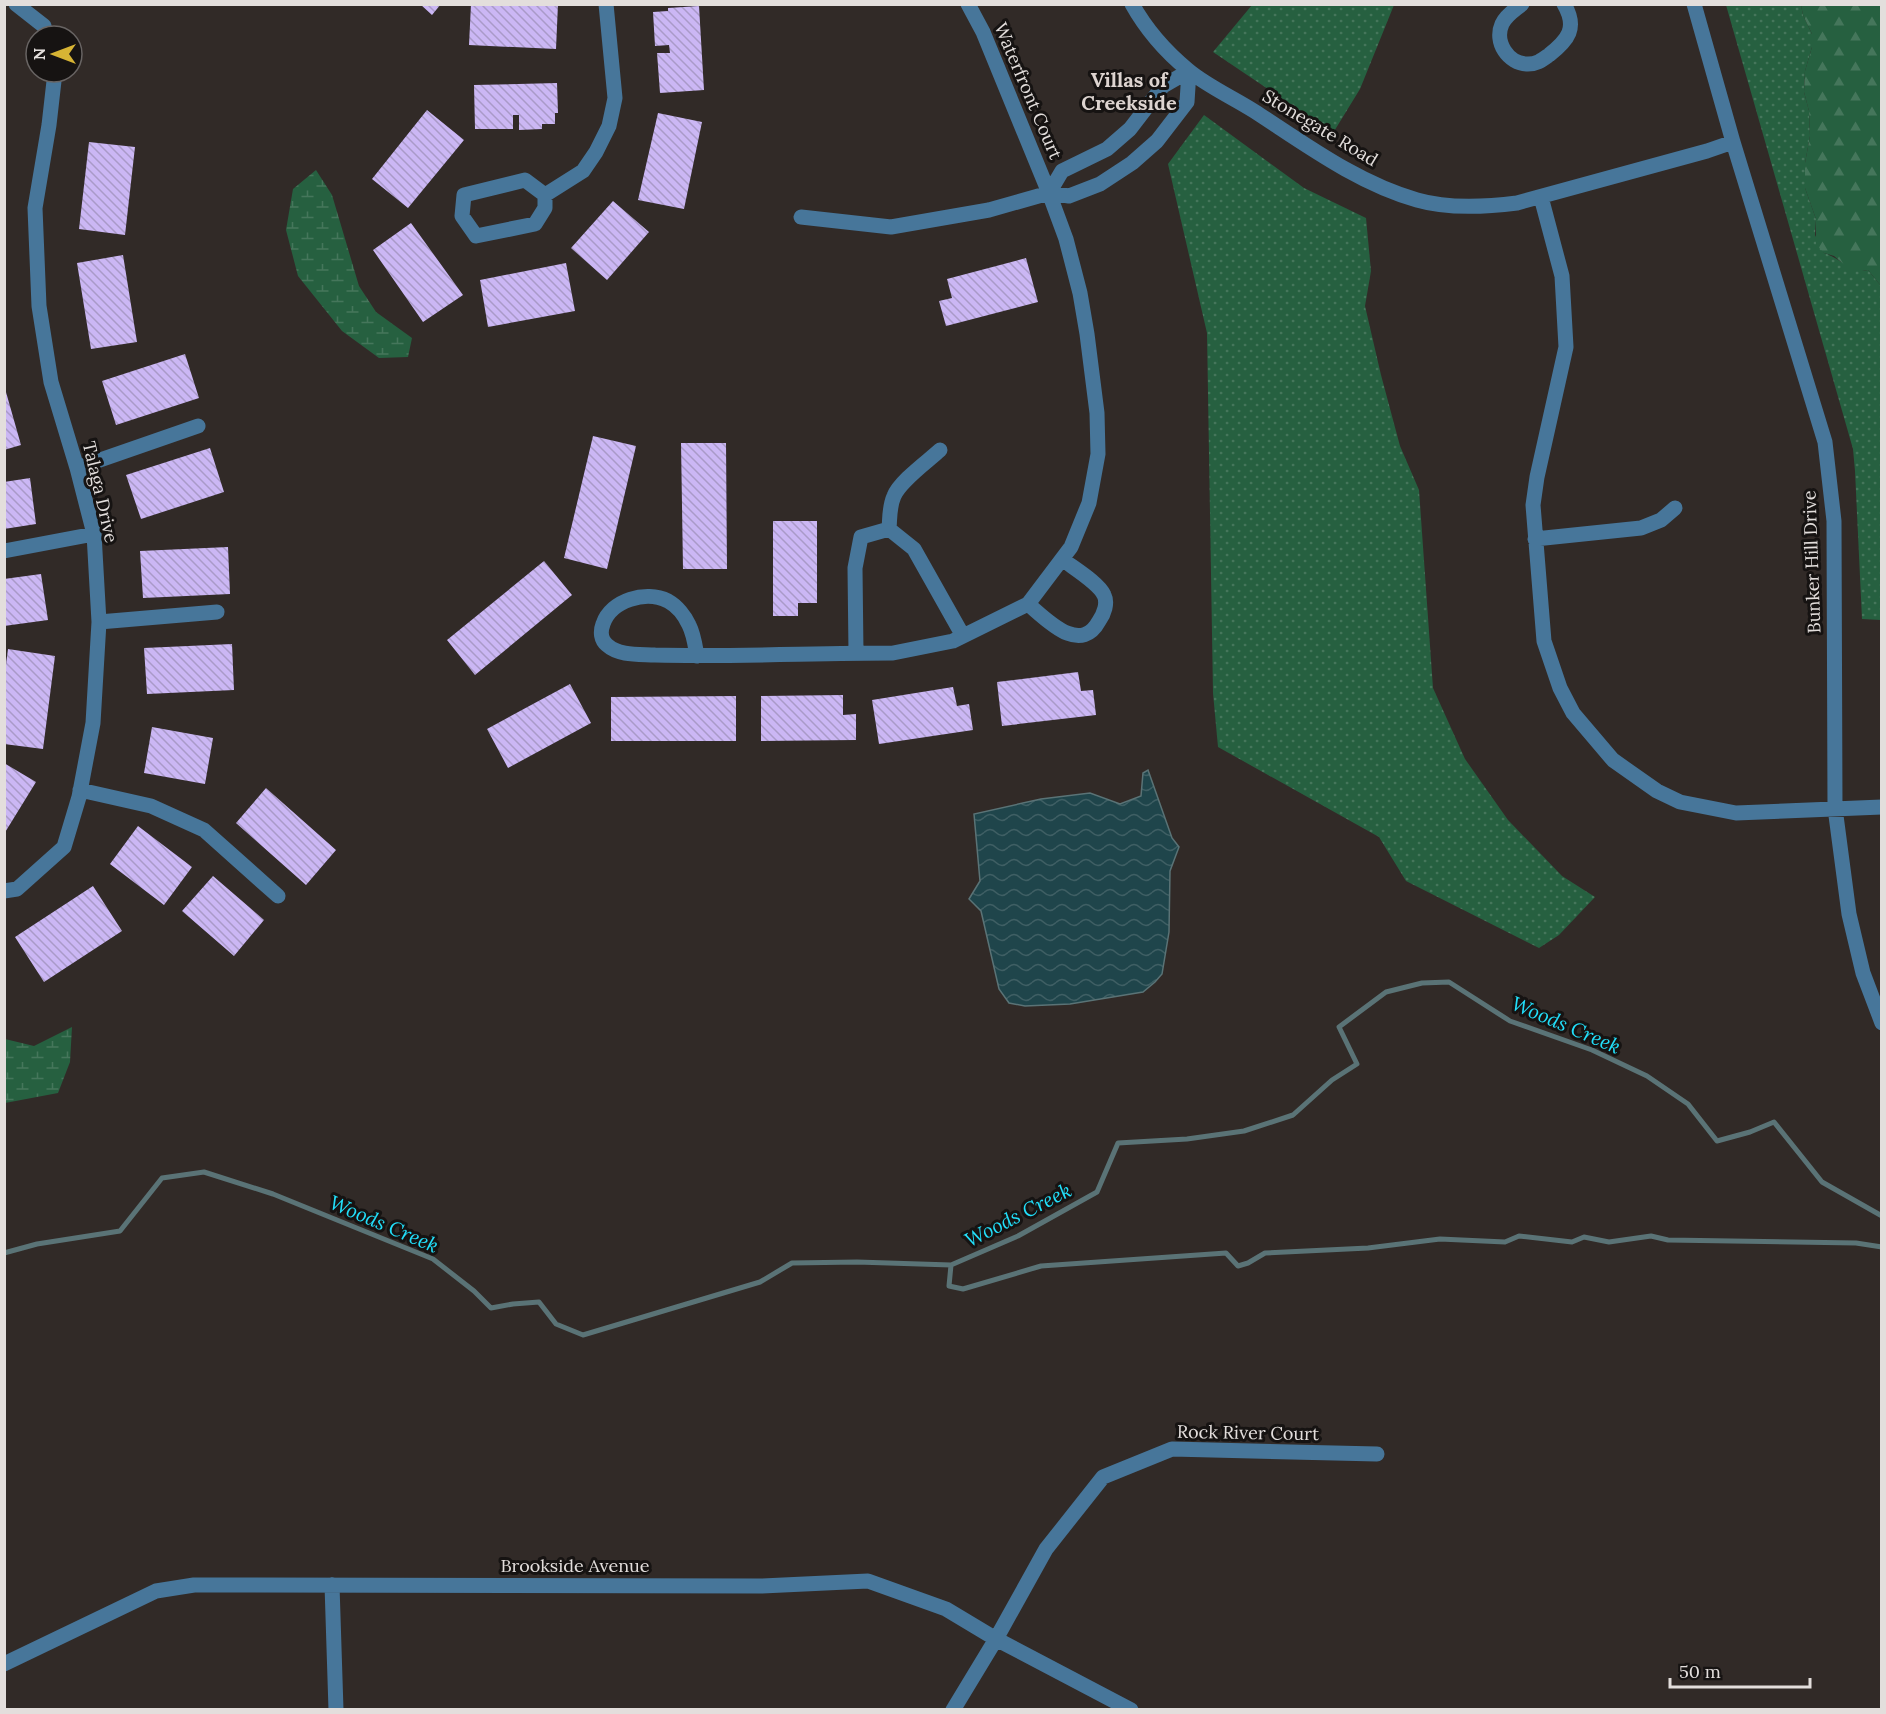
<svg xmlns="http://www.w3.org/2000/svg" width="1886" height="1714" viewBox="0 0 1886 1714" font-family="Lora,serif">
	<defs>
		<pattern id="grass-dots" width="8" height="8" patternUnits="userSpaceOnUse" patternTransform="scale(1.5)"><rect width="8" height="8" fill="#266040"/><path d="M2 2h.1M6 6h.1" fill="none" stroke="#45765b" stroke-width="1.8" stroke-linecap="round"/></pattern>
		<pattern id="forest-firs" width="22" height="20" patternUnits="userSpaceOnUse" patternTransform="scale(1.5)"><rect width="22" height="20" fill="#266040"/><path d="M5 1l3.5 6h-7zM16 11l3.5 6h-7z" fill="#45765b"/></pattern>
		<pattern id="wetland-marsh" width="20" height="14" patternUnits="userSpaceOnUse" patternTransform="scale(1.5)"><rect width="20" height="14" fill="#266040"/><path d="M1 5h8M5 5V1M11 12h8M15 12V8" fill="none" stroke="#45765b"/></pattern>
		<pattern id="water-waves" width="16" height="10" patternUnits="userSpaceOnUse" patternTransform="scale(1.5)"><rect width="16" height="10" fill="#1f454b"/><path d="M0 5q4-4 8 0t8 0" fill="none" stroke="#3f5f64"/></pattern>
		<pattern id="building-back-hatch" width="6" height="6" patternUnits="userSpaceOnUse" patternTransform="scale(1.5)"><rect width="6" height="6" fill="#cbb7f4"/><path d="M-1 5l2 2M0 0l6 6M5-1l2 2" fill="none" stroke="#a99ac8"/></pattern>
	</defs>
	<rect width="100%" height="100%" fill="#312a27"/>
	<!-- grass -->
	<path fill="url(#grass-dots)" d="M1252,5H1394L1360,89L1333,133L1213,52Z
		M1726,5H1801L1803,15L1812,34V47L1805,71L1804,92L1809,111L1810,136L1805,163V188L1816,219L1815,235L1824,253C1840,258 1850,272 1868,270L1881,286V620L1862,619L1855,471L1853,449Z
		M1204,115L1304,188L1366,218L1371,271L1365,306L1381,375L1400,446L1419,490L1433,688L1465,759L1508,820L1562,876L1595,897L1559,935L1539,948L1406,881L1379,837L1218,747L1213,693L1207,333L1168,164Z"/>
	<!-- forest -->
	<path fill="url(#forest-firs)" d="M1801,5H1881V286L1868,270H1851L1834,256L1824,253L1816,244V219L1805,188V163L1810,136L1809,111L1804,92L1805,71L1812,47V34L1803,15Z"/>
	<!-- wetland -->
	<path fill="url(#wetland-marsh)" d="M316,170L332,195L359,286L376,312L412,338L408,357L379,358L342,331L298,276L286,230L293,189Z
		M72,1027L70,1062L58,1093L5,1103V1039L34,1046Z"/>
	<!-- water -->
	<path fill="url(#water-waves)" stroke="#5a7376" stroke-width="1.5" d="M1148,770L1172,838L1179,847L1170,871L1169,932L1162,974L1155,982L1143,992L1070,1004L1025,1006L1009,1003L999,989L981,911L969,899L980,881L974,814L1041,799L1090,793L1120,804L1141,796L1143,773Z"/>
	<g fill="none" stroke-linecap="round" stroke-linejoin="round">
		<!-- stream -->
		<path stroke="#5a7376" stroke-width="5" d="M4,1253L37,1244L120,1231L162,1178L204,1172L273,1194L433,1259L474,1291L491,1308L513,1304L539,1302L556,1324L583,1335L760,1282L792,1263L857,1262L951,1265L1018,1236L1097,1192L1118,1143L1187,1139L1244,1131L1293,1115L1332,1080L1357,1064L1339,1027L1386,992L1422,983L1449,982L1510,1021L1592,1050L1647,1076L1688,1104L1717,1141L1750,1132L1774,1122L1822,1182L1882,1216
			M951,1265L949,1286L963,1289L1041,1266L1226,1253L1238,1266L1248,1263L1265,1253L1368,1248L1440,1239L1505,1242L1519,1236L1572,1242L1584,1237L1609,1242L1651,1236L1668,1240L1856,1243L1882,1247"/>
	</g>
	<!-- building -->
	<path fill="url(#building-back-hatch)" d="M420,4H441L432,15Z
		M471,4H558L556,49L469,45Z
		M699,6L704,90L660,93L657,53H670L669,45L655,46L653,12L668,11V8Z
		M557,83L558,113H555V124H542V129L519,130V115H513V129H475L474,85Z
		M427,110L464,140L408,208L372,179Z
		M658,113L702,122L684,209L638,200Z
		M89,142L135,147L125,235L79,229Z
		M613,201L649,232L607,280L571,248Z
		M411,223L463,295L423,322L373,250Z
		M123,255L137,342L91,349L77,263Z
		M1026,258L1038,302L946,326L939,301L952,298L947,279Z
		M566,263L575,311L488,327L480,280Z
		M185,354L199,398L116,425L102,381Z
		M4,385L21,445L4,450Z
		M593,436L636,446L607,569L564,558Z
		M681,443H726L727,569H683Z
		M210,448L224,492L141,519L126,475Z
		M30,478L36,524L4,529V482Z
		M773,521H817V603H798V616H773Z
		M228,547L230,594L143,598L140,551Z
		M544,561L572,595L475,675L447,640Z
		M41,574L48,620L4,626V579Z
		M232,644L234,690L147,694L144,648Z
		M8,649L55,656L43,749L4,744V679Z
		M1078,672L1081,691L1093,690L1096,715L1002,726L997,682Z
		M570,684L591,723L508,768L487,729Z
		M953,687L957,706L969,704L973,730L879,744L872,700Z
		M843,695V715L856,714V740L761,741V696Z
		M736,696V741H611V697Z
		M152,727L213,738L205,784L144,773Z
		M4,763L36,782L4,834Z
		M266,788L336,850L306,885L236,823Z
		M138,826L192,867L164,905L110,864Z
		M213,876L264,920L234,956L182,911Z
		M93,886L122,931L44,982L15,937Z"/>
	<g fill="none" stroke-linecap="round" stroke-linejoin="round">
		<!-- minor -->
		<path stroke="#47769a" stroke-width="15" d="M16,4L44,26L46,36
			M1132,4C1146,29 1166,52 1188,70C1207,86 1232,97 1254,111C1305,144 1357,183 1417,200C1448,209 1485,207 1517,203L1707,151L1733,142
			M1522,4C1515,10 1506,15 1502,24C1494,42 1508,64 1528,64C1537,64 1542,60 1549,55C1568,40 1578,28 1564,4
			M1694,4L1733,142L1825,442L1834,521L1835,808L1849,914L1863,973L1882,1023
			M525,180L545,195V208L535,224L476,236L462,216L464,195Z
			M545,195L583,171L596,152L609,126L615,98L606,4
			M1541,197L1562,276L1566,347L1537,477L1533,505L1544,641L1560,688L1573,713L1613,760L1657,791L1680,802L1736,813L1882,807
			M801,217L891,227L989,210L1049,193L1069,196L1100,184L1132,163L1157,141L1187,102L1189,71L1163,86L1130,129L1107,149L1062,171L1049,193
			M77,468L198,426
			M889,529C890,518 889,507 894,496C900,481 927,462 940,450
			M1535,539L1641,528L1661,520L1675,508
			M4,551L94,534
			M1028,604C1046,619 1080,656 1099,621C1104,614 1108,603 1104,595C1099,583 1072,567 1062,559
			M99,622L217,612
			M856,653L855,568L861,537L889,529L914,549L963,636
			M697,656C695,645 694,635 689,625C685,616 677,606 668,601C646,590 611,600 603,624C600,632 601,640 607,645C619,656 640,654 655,655C735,657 814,653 893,653L953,641L1028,604L1071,547L1089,503L1098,454L1097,413L1087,334L1080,293L1066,239L1049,193L983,32L968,4
			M80,790L151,806L204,830L278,896
			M4,891L17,889L64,847L79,797L93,723L99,622L94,534L77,468L51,382L39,306L35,208L49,125L54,81L52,72
			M332,1585L336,1710
			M4,1664L156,1591L194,1585L762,1586L868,1581L946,1609L996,1639L1131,1710
			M953,1710L996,1639L1046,1549L1103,1477L1172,1449L1377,1454"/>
	</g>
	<g text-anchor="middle" stroke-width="6" stroke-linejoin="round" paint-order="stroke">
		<!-- street labels -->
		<g font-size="18" fill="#e3dedc" stroke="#161312">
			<text transform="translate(1028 91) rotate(67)" y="6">Waterfront Court</text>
			<text transform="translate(1320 128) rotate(31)" y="6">Stonegate Road</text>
			<text transform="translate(100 492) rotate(77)" y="6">Talaga Drive</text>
			<text transform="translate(1812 562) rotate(-92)" y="6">Bunker Hill Drive</text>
			<text transform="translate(1248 1433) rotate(1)" y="6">Rock River Court</text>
			<text x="575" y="1572">Brookside Avenue</text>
		</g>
		<!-- neighbourhood labels -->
		<g font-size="20" font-weight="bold" fill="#ddd4d0" stroke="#161312">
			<text x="1129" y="87">Villas of<tspan x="1129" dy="23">Creekside</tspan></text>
		</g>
		<!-- water labels -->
		<g font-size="20" font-style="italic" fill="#22dffa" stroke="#161312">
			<text transform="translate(1566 1025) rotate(23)" y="7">Woods Creek</text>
			<text transform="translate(1018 1215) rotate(-27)" y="7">Woods Creek</text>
			<text transform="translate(384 1224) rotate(23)" y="7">Woods Creek</text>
		</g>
	</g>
	<!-- border -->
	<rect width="1886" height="1714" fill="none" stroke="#e3dedc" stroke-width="12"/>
	<!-- north arrow -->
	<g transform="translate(54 54) rotate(270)"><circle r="28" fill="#161312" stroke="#686463" stroke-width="1.5"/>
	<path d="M0-4.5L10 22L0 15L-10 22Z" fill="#d7b434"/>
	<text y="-9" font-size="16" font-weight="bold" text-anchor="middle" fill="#e3dedc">N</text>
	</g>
	<!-- scale -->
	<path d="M1670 1678v9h140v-9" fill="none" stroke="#e3dedc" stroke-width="3"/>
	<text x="1679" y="1678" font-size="18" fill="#e3dedc" stroke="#161312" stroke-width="4.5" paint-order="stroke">50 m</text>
</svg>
